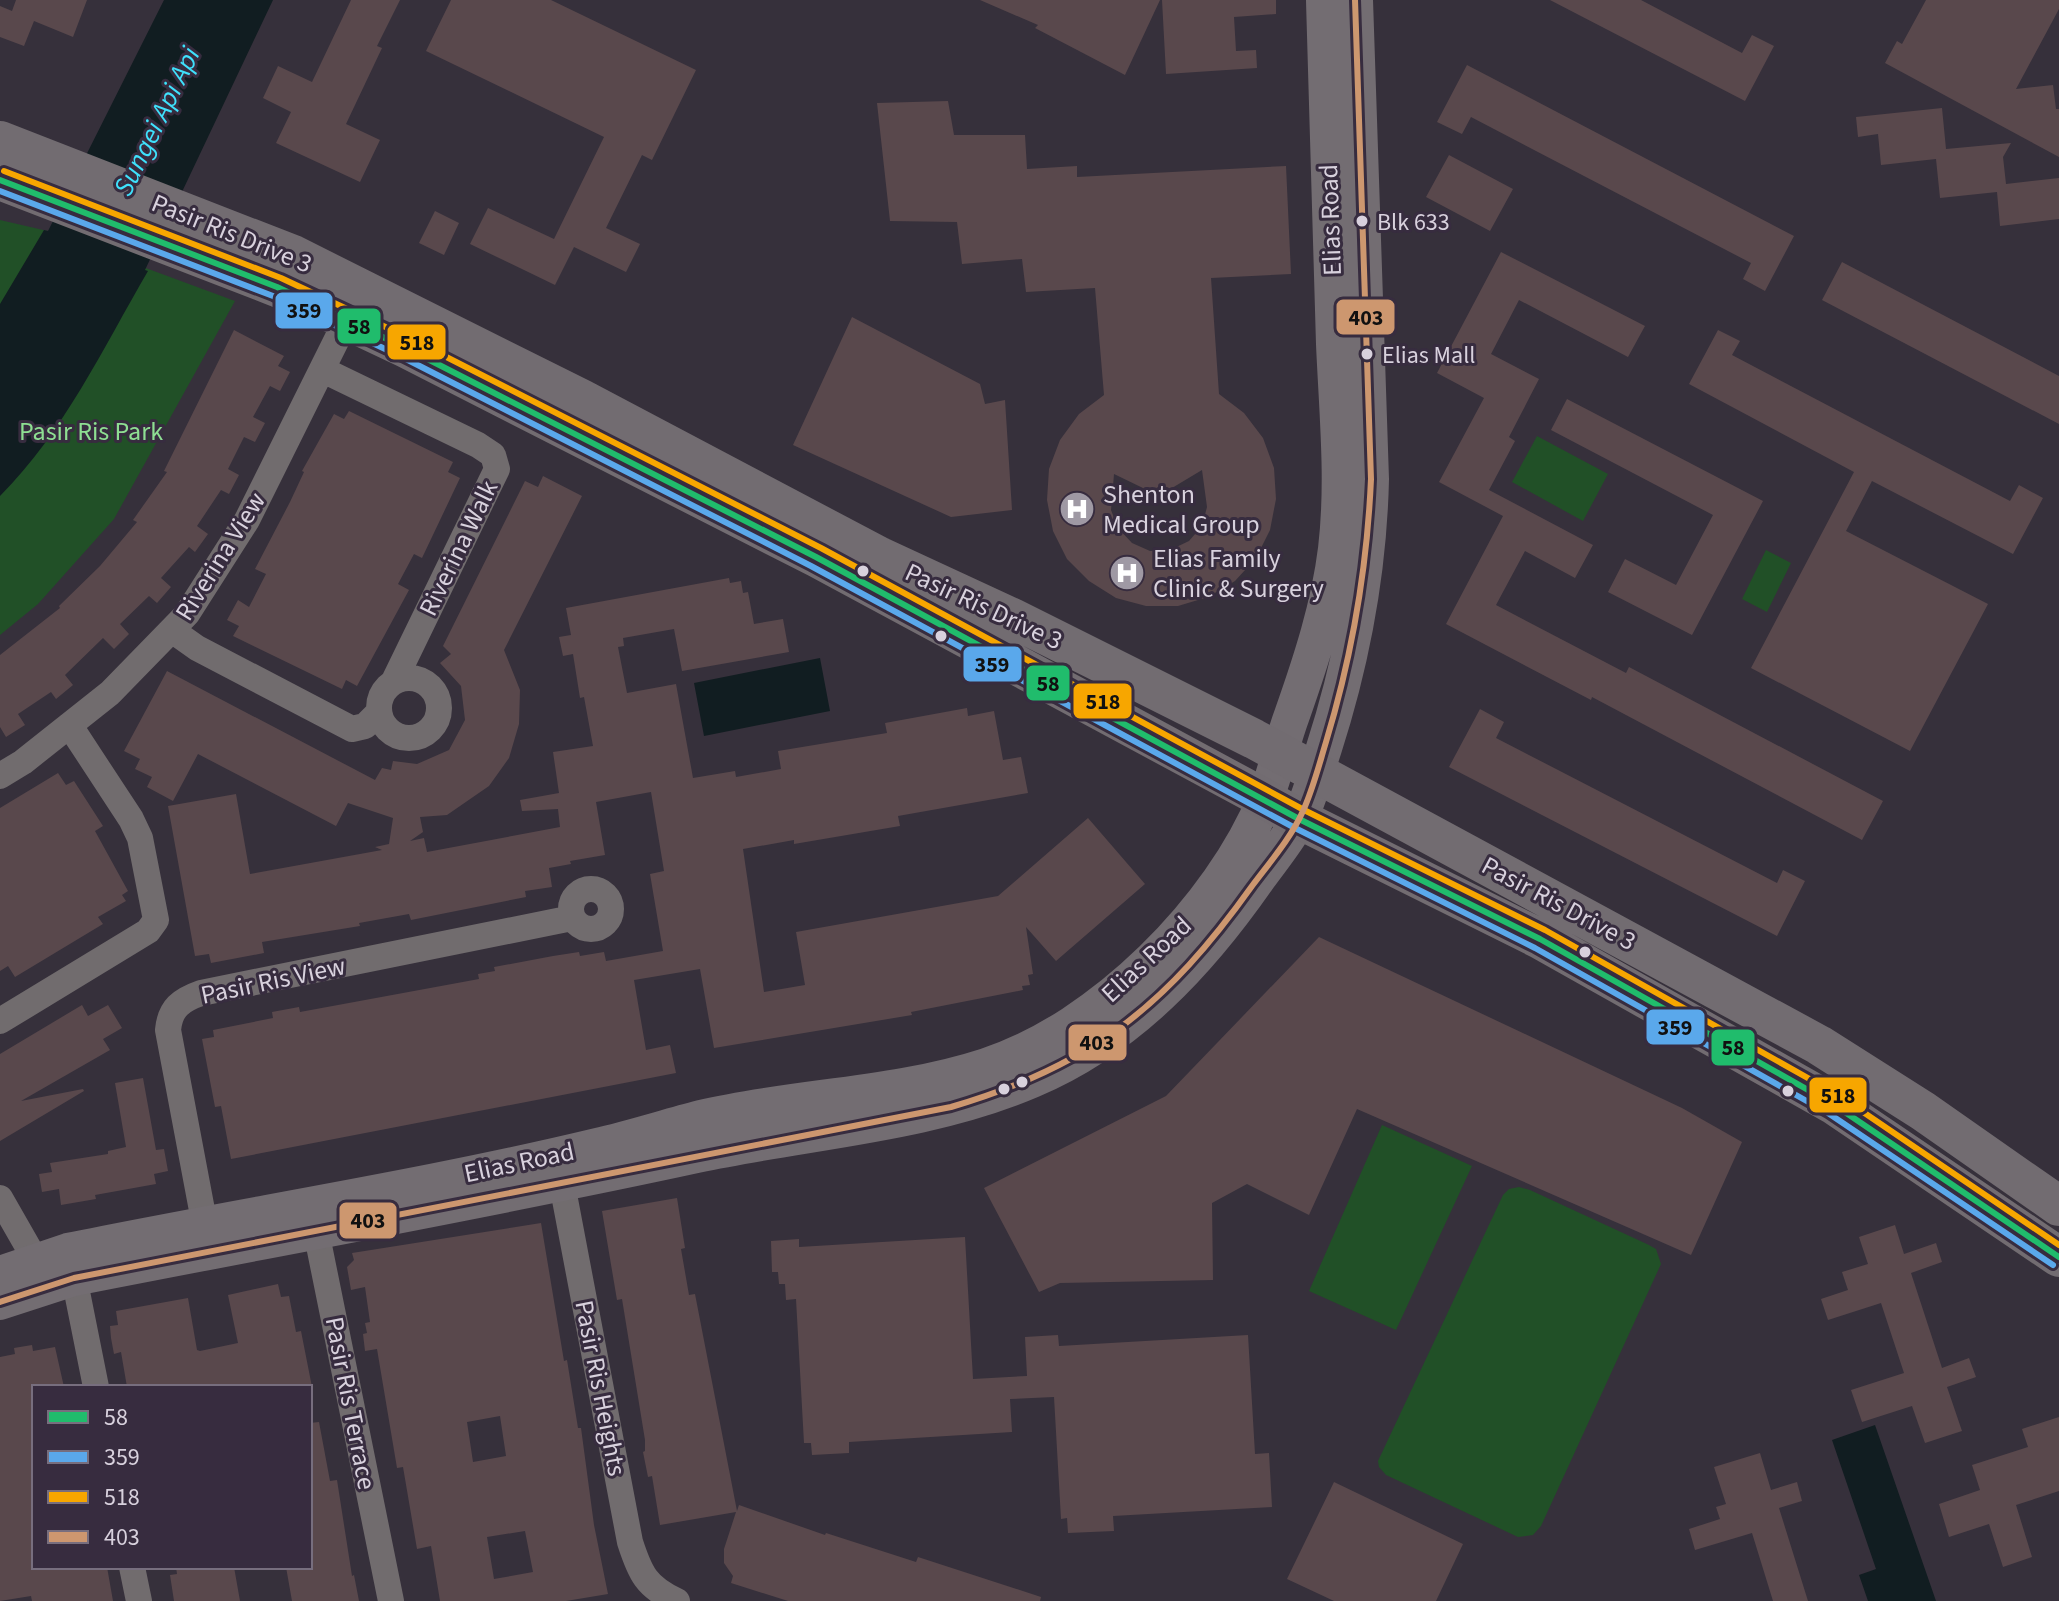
<svg xmlns="http://www.w3.org/2000/svg" width="2059" height="1601" viewBox="0 0 2059 1601" font-family="'Source Sans 3',sans-serif">
	<rect width="100%" height="100%" fill="#36303b"/>
	<!-- green -->
	<path fill="#215027" d="M0,220L52,232L0,339Z
		M143,267L235,301L114,519L38,604L0,635V473Z
		M1537,436L1608,474L1583,521L1512,482Z
		M1766,550L1791,563L1767,612L1742,599Z
		M1382,1125L1472,1166L1396,1330L1309,1291Z
		M1519,1187L1530,1190L1649,1245L1656,1249L1661,1264L1541,1526L1533,1535L1518,1537L1386,1475L1379,1467L1378,1461L1503,1195L1509,1189Z"/>
	<!-- water -->
	<path fill="#111d21" d="M164,0H273L145,270L148,271C103,348 64,432 0,496V304L44,230L48,231Z
		M820,658L830,711L704,736L694,683Z
		M1875,1425L1936,1601H1868L1859,1575L1876,1569L1832,1440Z"/>
	<!-- building -->
	<path fill="#59484c" fill-rule="evenodd" d="M16,0H87L73,37L34,21L24,46L0,37V6L12,11Z
		M351,0H400L377,46L382,48L346,124L380,140L360,182L276,143L291,112L263,98L278,66L312,82Z
		M451,0H551L696,70L652,160L642,155L606,228L640,244L626,272L574,247L555,285L470,244L488,208L554,239L604,137L426,51Z
		M980,0H1160L1125,75L1035,28L1038,25Z
		M1162,0H1276V14L1234,17L1236,51L1256,50L1257,68L1166,74Z
		M1550,0H1641L1742,53L1752,35L1774,46L1745,101Z
		M1926,0H2059V9L2016,89L2053,85L2056,109H2059V157L1885,63L1897,41L1902,44Z
		M1467,65L1794,236L1765,291L1743,279L1751,263L1471,117L1462,134L1437,122Z
		M948,101L954,135H1025L1027,169L1077,166V177L1286,166L1291,274L1211,278L1219,394L1244,413L1263,438L1274,468L1276,499L1270,530L1256,558L1235,581L1208,597L1178,606H1146L1116,598L1089,581L1067,559L1053,531L1047,500L1049,469L1060,440L1079,414L1104,395L1095,288L1026,292L1022,259L962,264L957,222L890,221L877,103ZM1202,470L1207,507L1202,526L1189,541L1170,550L1150,551L1132,543L1118,528L1111,510L1114,474L1145,489L1159,491L1172,488Z
		M1942,108L1946,149L2011,143L2003,157L2006,184L2059,178V219L2000,226L1997,192L1940,198L1936,159L1881,165L1878,134L1858,137L1856,117Z
		M1449,155L1513,189L1490,231L1426,197Z
		M435,211L459,223L444,255L419,243Z
		M1501,252L1645,326L1628,357L1519,300L1491,354L1539,379L1509,437L1515,441L1489,490L1593,545L1575,578L1525,551L1496,605L1626,673L1629,667L1883,801L1862,840L1592,697L1591,700L1446,624L1503,516L1439,482L1484,398L1437,373Z
		M1842,262L2059,376V424L1822,300Z
		M852,317L980,384L985,404L1005,400L1012,510L951,517L793,445Z
		M234,330L284,356L278,366L290,372L280,391L270,386L253,417L265,423L255,442L244,437L228,469L239,475L229,494L221,490L197,526L208,534L195,552L189,547L161,578L171,587L157,603L149,596L120,624L129,634L114,649L103,638L65,675L73,685L56,699L51,692L18,714L25,725L6,737L0,727V655L60,608L59,606L100,566L137,522L133,520L167,472L164,471Z
		M1718,330L1740,341L1732,355L2010,501L2019,485L2043,498L2013,554L1872,481L1846,531L1988,604L1910,751L1751,668L1854,472L1689,384Z
		M1567,399L1763,501L1692,635L1608,592L1625,559L1676,585L1713,515L1551,430Z
		M349,411L453,462L448,472L460,478L422,558L414,554L398,584L409,590L357,686L346,680L342,689L233,636L239,626L227,620L238,600L249,607L266,574L255,569L290,502L304,472L302,471L334,414L344,419Z
		M543,476L582,496L504,650L520,690L519,724L509,758L489,786L447,815L420,817L423,832L410,841L424,838L427,852L560,827L558,809L522,811L520,800L559,793L553,752L593,746L584,697L580,698L573,654L563,656L559,637L571,635L566,608L729,578L730,583L741,581L743,593L748,592L754,624L783,619L789,652L682,671L674,629L623,638L624,646L618,647L627,693L676,684L693,778L735,771L736,777L781,769L778,751L887,733L885,723L967,708L968,716L994,711L1003,760L1021,757L1028,793L898,816L900,826L794,844V840L743,849L764,992L805,985L796,932L998,896L1088,818L1145,884L1056,961L1026,927L1033,974L1028,975L1030,985L1022,986L1023,990L911,1012L912,1015L714,1048L700,969L634,980L646,1050L670,1045L676,1073L231,1159L221,1106L215,1107L202,1039L214,1037L213,1030L273,1018L272,1012L299,1007L300,1012L479,979L478,974L495,971L494,967L553,956L579,952L580,956L604,952L606,961L663,951L650,874L664,871L651,792L596,802L605,855L570,861L571,864L549,868L552,887L525,891L526,897L411,920L409,914L359,923L360,926L262,942L264,953L211,963L209,954L195,956L168,806L236,794L250,874L382,850L375,847L389,844L393,818L348,803L336,826L198,754L173,801L147,787L152,777L135,769L140,759L124,751L167,671L375,780L382,768L391,770L393,761L417,764L449,750L465,720L461,686L440,663L451,654L443,646L525,481L538,487Z
		M1480,709L1504,722L1496,738L1777,883L1783,870L1805,881L1777,936L1449,767Z
		M58,773L66,785L74,781L103,826L95,831L128,891L122,895L126,901L98,917L103,924L15,977L8,966L0,971V808Z
		M1319,937L1682,1108L1742,1142L1691,1255L1357,1109L1309,1215L1247,1184L1212,1203L1213,1280L1060,1283L1039,1292L984,1188L1166,1096Z
		M82,1005L88,1016L108,1005L122,1028L103,1039L110,1050L21,1101L83,1089L84,1091L0,1141V1054Z
		M143,1078L156,1150L164,1149L168,1171L154,1174L156,1184L95,1195L96,1199L61,1205L59,1189L42,1192L39,1174L52,1172L50,1163L108,1154V1151L126,1147L115,1083Z
		M677,1198L685,1248L681,1249L689,1295L695,1294L737,1511L739,1505L825,1535L826,1533L916,1562L918,1557L1041,1597L1040,1601H788L731,1583L733,1576L724,1563V1549L736,1512L660,1525L652,1476L648,1477L643,1452L645,1451V1440L622,1299L617,1300L602,1211Z
		M541,1223L564,1361L567,1360L578,1428H581L594,1525L608,1594L566,1601H440L431,1546L417,1549L403,1467L397,1468L377,1349L365,1351L363,1334L367,1333L365,1323L370,1322L365,1287L351,1290L347,1267L354,1260L352,1253ZM500,1416L506,1456L473,1462L467,1422ZM525,1531L533,1572L494,1579L487,1537Z
		M1895,1225L1904,1254L1936,1243L1942,1262L1911,1273L1942,1368L1969,1358L1976,1377L1947,1387L1962,1431L1925,1443L1912,1406L1862,1422L1851,1390L1904,1373L1881,1303L1828,1320L1821,1299L1848,1290L1842,1272L1868,1264L1859,1237Z
		M965,1237L973,1379L1027,1376L1025,1337L1058,1335L1059,1346L1248,1335L1255,1454L1269,1453L1272,1507L1113,1516L1114,1531L1068,1533L1067,1518L1061,1519L1054,1397L1010,1399L1012,1432L849,1442V1453L812,1455L811,1443H804L796,1299L786,1300L785,1284H779L778,1272H772L771,1241L799,1239V1247Z
		M278,1284L281,1297L289,1296L296,1332L301,1331L312,1387H127L121,1352L114,1354L111,1338L110,1326L118,1325L116,1311L188,1298L197,1350L200,1351L238,1343L228,1295Z
		M32,1345L33,1351L55,1347L64,1387H34V1567H107L113,1601H32L31,1596L0,1601V1357L15,1354L14,1348Z
		M2059,1417V1491L2016,1505L2032,1557L2003,1567L1989,1524L1949,1537L1939,1504L1980,1490L1972,1465L2028,1447L2022,1429Z
		M319,1422L330,1481L337,1480L352,1576L354,1575L359,1601H292L286,1567H310V1423Z
		M1760,1453L1771,1490L1797,1482L1802,1501L1779,1508L1808,1601H1773L1752,1533L1695,1550L1689,1529L1720,1519L1716,1507L1726,1504L1714,1467Z
		M1334,1482L1463,1544L1436,1601H1334L1287,1579Z
		M176,1567H234L240,1601H174L170,1575L177,1574Z"/>
	<g fill="none" stroke-linecap="round" stroke-linejoin="round">
		<!-- street -->
		<path stroke="#716c6e" stroke-width="26" d="M323,370L478,445L493,455L497,469L394,681
			M173,631L197,648L352,729L365,726L378,713
			M379 708a30 30 0 1 1 60 0a30 30 0 1 1-60 0Z
			M0,776L23,762L110,693L187,614L247,520L346,321
			M571 909a20 20 0 1 1 40 0a20 20 0 1 1-40 0Z
			M0,1021L148,931L156,920L140,838L131,819L70,726
			M559,1168L630,1542C640,1573 646,1587 677,1601
			M0,1198L44,1275
			M313,1216L391,1601
			M208,1242L168,1030C170,1008 181,1000 201,993L572,918
			M71,1262L96,1387
			M132,1567L139,1601"/>
		<!-- secondary -->
		<path stroke="#736d72" stroke-width="36" d="M0,1274L68,1251C244,1215 422,1188 597,1146C632,1138 666,1127 701,1118C795,1096 894,1096 986,1066C1101,1029 1221,908 1266,797C1276,771 1282,742 1292,715C1311,661 1329,606 1336,549C1344,481 1337,413 1334,344C1331,230 1327,115 1324,0
			M0,1302L74,1278C282,1237 490,1200 697,1155C808,1131 927,1125 1032,1080C1129,1039 1200,962 1259,877C1272,859 1287,841 1298,821C1310,799 1316,772 1324,748C1352,661 1369,570 1371,479L1355,0"/>
		<!-- primary -->
		<path stroke="#726c71" stroke-width="40" d="M0,141L293,255L583,400L880,557L1012,618L1254,739L1819,1045L1923,1111L2059,1206
			M0,180L277,287L406,348L816,557L1265,799L1299,819L1540,939L1833,1104L2059,1257"/>
		<defs>
			<path id="bus-1" d="M0,180L277,287L406,348L816,557L1299,819L1540,939L1833,1104L2059,1257"/>
			<path id="bus-2" d="M0,191L273,296L402,357L811,566L1295,828L1535,948L1828,1113L2053,1265"/>
			<path id="bus-3" d="M4,171L281,278L411,339L821,548L1304,810L1545,930L1838,1095L2059,1245"/>
			<path id="bus-4" d="M0,1302L74,1278L951,1107C1092,1066 1167,1005 1252,886C1270,862 1291,838 1303,811C1313,789 1319,765 1326,742C1352,656 1367,569 1371,479L1355,0"/>
		</defs>
		<!-- bus-1 casing -->
		<use href="#bus-1" stroke="#372c3f" stroke-width="12"/>
		<!-- bus-2 casing -->
		<use href="#bus-2" stroke="#372c3f" stroke-width="12"/>
		<!-- bus-3 casing -->
		<use href="#bus-3" stroke="#372c3f" stroke-width="12"/>
		<!-- bus-4 casing -->
		<use href="#bus-4" stroke="#372c3f" stroke-width="12"/>
		<!-- bus-1 -->
		<use href="#bus-1" stroke="#20bc6c" stroke-width="6"/>
		<!-- bus-2 -->
		<use href="#bus-2" stroke="#5aa8eb" stroke-width="6"/>
		<!-- bus-3 -->
		<use href="#bus-3" stroke="#f7a600" stroke-width="6"/>
		<!-- bus-4 -->
		<use href="#bus-4" stroke="#cd976f" stroke-width="6"/>
	</g>
	<!-- icons -->
	<defs>
		<symbol id="hospital-disc" viewBox="-11 -11 22 22"><circle r="9.5" fill="#9f99a4" stroke="#372c3f"/><path d="M-5-5h3v3.5h4V-5h3V5h-3V1.5h-4V5h-3Z" fill="#fff"/></symbol>
	</defs>
	<g fill-rule="evenodd">
		<use href="#hospital-disc" x="1057" y="489" width="40" height="40"/>
		<use href="#hospital-disc" x="1107" y="553" width="40" height="40"/>
	</g>
	<!-- markers -->
	<g fill="#d8d1dd" stroke="#372c3f" stroke-width="3">
		<circle cx="1362" cy="221" r="7"/>
		<circle cx="1367" cy="354" r="7"/>
		<circle cx="863" cy="571" r="7"/>
		<circle cx="941" cy="636" r="7"/>
		<circle cx="1585" cy="952" r="7"/>
		<circle cx="1022" cy="1082" r="7"/>
		<circle cx="1004" cy="1089" r="7"/>
		<circle cx="1788" cy="1091" r="7"/>
	</g>
	<g text-anchor="middle" stroke-width="6" stroke-linejoin="round" paint-order="stroke">
		<!-- bus labels -->
		<g font-size="24" fill="#d8d1dd" stroke="#372c3f" text-anchor="start">
			<text x="1377" y="230">Blk 633</text>
			<text x="1382" y="363">Elias Mall</text>
		</g>
		<!-- street labels -->
		<g font-size="26" fill="#d8d1dd" stroke="#372c3f">
			<text transform="translate(1330 220) rotate(-92)" y="9">Elias Road</text>
			<text transform="translate(232 233) rotate(22)" y="9">Pasir Ris Drive 3</text>
			<text transform="translate(458 548) rotate(-64)" y="9">Riverina Walk</text>
			<text transform="translate(220 556) rotate(-58)" y="9">Riverina View</text>
			<text transform="translate(984 606) rotate(25)" y="9">Pasir Ris Drive 3</text>
			<text transform="translate(1559 903) rotate(28)" y="9">Pasir Ris Drive 3</text>
			<text transform="translate(1146 959) rotate(-43)" y="9">Elias Road</text>
			<text transform="translate(273 980) rotate(-12)" y="9">Pasir Ris View</text>
			<text transform="translate(519 1162) rotate(-12)" y="9">Elias Road</text>
			<text transform="translate(601 1388) rotate(79)" y="9">Pasir Ris Heights</text>
			<text transform="translate(351 1403) rotate(79)" y="9">Pasir Ris Terrace</text>
		</g>
		<!-- park labels -->
		<g font-size="26" fill="#8edf92" stroke="#372c3f">
			<text x="91" y="440">Pasir Ris Park</text>
		</g>
		<!-- poi labels -->
		<g font-size="26" fill="#d8d1dd" stroke="#372c3f" text-anchor="start">
			<text x="1103" y="503">Shenton<tspan x="1103" dy="30">Medical Group</tspan></text>
			<text x="1153" y="567">Elias Family<tspan x="1153" dy="30">Clinic &amp; Surgery</tspan></text>
		</g>
		<!-- water labels -->
		<g font-size="28" font-style="italic" fill="#3fe1fc" stroke="#372c3f">
			<text transform="translate(156 121) rotate(-64)" y="10">Sungei Api Api</text>
		</g>
	</g>
	<g stroke="#372c3f" stroke-width="3">
		<rect x="274" y="291" width="60" height="39" rx="8" fill="#5aa8eb"/>
		<rect x="1335" y="298" width="61" height="38" rx="8" fill="#cd976f"/>
		<rect x="336" y="307" width="46" height="38" rx="8" fill="#20bc6c"/>
		<rect x="386" y="323" width="61" height="38" rx="8" fill="#f7a600"/>
		<rect x="962" y="645" width="61" height="38" rx="8" fill="#5aa8eb"/>
		<rect x="1025" y="664" width="46" height="38" rx="8" fill="#20bc6c"/>
		<rect x="1072" y="682" width="61" height="38" rx="8" fill="#f7a600"/>
		<rect x="1645" y="1008" width="61" height="38" rx="8" fill="#5aa8eb"/>
		<rect x="1067" y="1023" width="61" height="39" rx="8" fill="#cd976f"/>
		<rect x="1710" y="1028" width="46" height="39" rx="8" fill="#20bc6c"/>
		<rect x="1808" y="1076" width="60" height="38" rx="8" fill="#f7a600"/>
		<rect x="338" y="1201" width="60" height="39" rx="8" fill="#cd976f"/>
	</g>
	<g font-size="22" text-anchor="middle" font-weight="bold" fill="#111">
		<text x="304" y="318">359</text>
		<text x="1366" y="325">403</text>
		<text x="359" y="334">58</text>
		<text x="417" y="350">518</text>
		<text x="992" y="672">359</text>
		<text x="1048" y="691">58</text>
		<text x="1103" y="709">518</text>
		<text x="1675" y="1035">359</text>
		<text x="1097" y="1050">403</text>
		<text x="1733" y="1055">58</text>
		<text x="1838" y="1103">518</text>
		<text x="368" y="1228">403</text>
	</g>
	<!-- legend -->
	<rect x="32" y="1385" width="280" height="184" fill="#372c3f" stroke="#776e7e" stroke-width="2"/>
	<rect x="48" y="1411" width="40" height="12" fill="#20bc6c" stroke="#776e7e" stroke-width="2"/>
	<text x="104" y="1425" font-size="24" fill="#d8d1dd">58</text>
	<rect x="48" y="1451" width="40" height="12" fill="#5aa8eb" stroke="#776e7e" stroke-width="2"/>
	<text x="104" y="1465" font-size="24" fill="#d8d1dd">359</text>
	<rect x="48" y="1491" width="40" height="12" fill="#f7a600" stroke="#776e7e" stroke-width="2"/>
	<text x="104" y="1505" font-size="24" fill="#d8d1dd">518</text>
	<rect x="48" y="1531" width="40" height="12" fill="#cd976f" stroke="#776e7e" stroke-width="2"/>
	<text x="104" y="1545" font-size="24" fill="#d8d1dd">403</text>
</svg>
